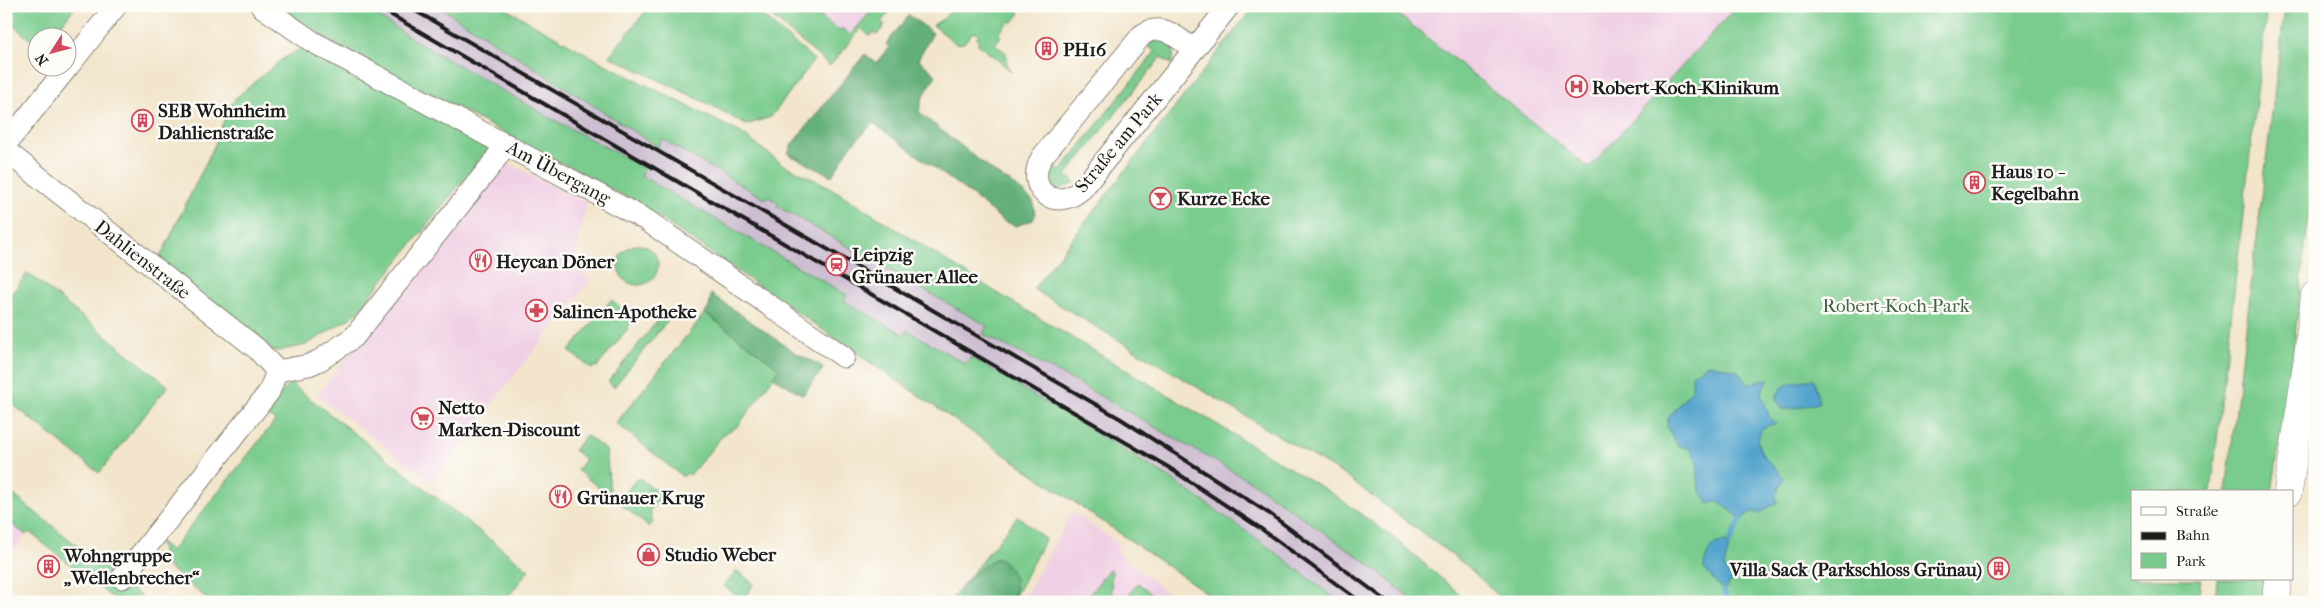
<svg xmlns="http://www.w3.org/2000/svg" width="2321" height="608" viewBox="0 0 2321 608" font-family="'IM FELL French Canon',serif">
	<rect width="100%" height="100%" fill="#fdfcf7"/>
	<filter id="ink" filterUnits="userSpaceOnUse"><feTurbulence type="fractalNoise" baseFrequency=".02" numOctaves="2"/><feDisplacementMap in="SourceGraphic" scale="10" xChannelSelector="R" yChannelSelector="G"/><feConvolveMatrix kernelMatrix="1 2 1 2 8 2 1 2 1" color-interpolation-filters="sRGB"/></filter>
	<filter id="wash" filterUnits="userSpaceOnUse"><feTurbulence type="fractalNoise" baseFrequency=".0096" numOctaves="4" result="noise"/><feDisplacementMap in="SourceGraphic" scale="20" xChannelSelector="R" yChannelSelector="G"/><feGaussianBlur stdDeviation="1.12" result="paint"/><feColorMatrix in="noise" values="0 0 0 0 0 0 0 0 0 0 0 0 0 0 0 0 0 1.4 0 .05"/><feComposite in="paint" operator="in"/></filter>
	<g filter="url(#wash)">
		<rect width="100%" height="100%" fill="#f2e5cb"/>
		<!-- built -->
		<path fill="#f0d0e4" d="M759,6H876L829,65Z
			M1388,6H1737L1589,168Z
			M506,162L587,203L573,266L590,280L475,425L433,483L317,395L498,168Z
			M1072,512L1120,545L1116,551L1178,602H1022Z
			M6,520L26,535L6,560Z"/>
		<!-- industrial -->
		<path fill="#cebed1" d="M362,6H438L657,146L662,139L765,198L767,196L779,203L777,206L987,327L983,334L1074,381L1255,484L1366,562L1415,602H1340L1260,541L1171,479L1118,446L971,357L966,364L908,330L904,335L844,300L846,295L641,176L645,168L554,120L419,43Z"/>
		<!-- green -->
		<path fill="#7acc8e" stroke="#4b7455" d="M6,6H76L51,37L38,38L37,45L6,20Z
			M277,6H362L419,43L554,120L645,168L641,176L847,295L844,301L904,335L907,330L966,364L971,357L1171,479L1260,541L1340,602H1220L651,212L609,188L329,41Z
			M438,6H501L601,62L741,133L782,164L828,186L999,294L1333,494L1395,539L1469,602H1415L1366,562L1255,484L1074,381L983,334L987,326L777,206L778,203L767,196L765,199L662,139L658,147Z
			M650,6H751L814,60L771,117L746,125L713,106L609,56Z
			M759,6H817L822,10L819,15L839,31L842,28L850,35L876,6H894L881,22L885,25L877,35L873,32L870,36L861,28L830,66Z
			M955,6H1020L1017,11L1020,13L1012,23L1009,21L998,34L1001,36L995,44L1006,53L1007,64L1012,72L977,43L979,41L976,38L979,35L973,32L963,44L960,43L958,45L933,25L944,18Z
			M1254,6H1388L1589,168L1737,6H2267L2211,492H2132V579H2201L2198,602H1505L1467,566L1344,475L1033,289Z
			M2285,6H2315V159L2294,345L2272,492H2226Z
			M1157,39C1170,42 1178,50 1171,64L1161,57L1066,175L1075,183L1057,190L1047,182V169L1050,164L1060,171L1155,52L1146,44Z
			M313,42L496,139L355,315L306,345L278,351L257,349L155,268L217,140L228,108L237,97L281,60Z
			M618 265a20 20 0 1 1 40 0a20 20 0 1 1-40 0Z
			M28,273L168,386L99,473L6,399V300Z
			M611,300L634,318V321L628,325L629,327L597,367L595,366L592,369L569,351Z
			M666,310L672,315L614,387L608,382Z
			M705,313L780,368L738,426L724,434L690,475L687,473L683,477L616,423Z
			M290,383L529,570L504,602H211L165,565L160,542L171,551L275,421L264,412Z
			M586,435L606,450L610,490L607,494L577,470L585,459L574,450Z
			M638,477L662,495L650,511L653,522L649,527L618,502Z
			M6,489L148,602H118L29,532L26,535L6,520Z
			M1018,516L1045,539L1012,602H1010L1015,593L998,558C986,562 959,589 957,602H949Z
			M1109,569L1113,572L1111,575L1112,602H1084Z
			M737,571L754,584L742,600L724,586Z
			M2217,579H2263L2262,602H2215Z
			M1138,583L1161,602H1123Z"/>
		<!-- forest -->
		<path fill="#63b079" stroke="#40664a" d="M909,15L933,33L918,59L936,75L923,97L919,111L921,114L1003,179L1011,182L1033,201L1035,215L1033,220L1016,226L1003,221L973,196L873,123L850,147L832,176L788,154L792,144L865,54L876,63L889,47L886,44Z
			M711,294L796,353L820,365L823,369L803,395L773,377L779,368L705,313L709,307Z
			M995,559H1001C1016,573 1020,584 1010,602H957C959,585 981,566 995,559Z"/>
		<!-- water -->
		<path fill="#53a4cd" stroke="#386074" d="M1708,364L1737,370L1747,384L1769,379L1761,393L1769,416L1776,423L1762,428L1757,441L1762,454L1784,478L1775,496L1777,502L1760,513L1751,512L1741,519L1719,501L1709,504L1699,489L1697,461L1690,448L1678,446L1667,427L1668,418L1692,390V375Z
			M1814,379L1819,403L1783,410L1776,399C1781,380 1797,382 1814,379Z
			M1730,542L1724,567L1732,580L1724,591L1704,569C1704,557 1708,552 1716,543Z"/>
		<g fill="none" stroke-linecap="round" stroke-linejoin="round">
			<!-- stream -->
			<path stroke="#53a4cd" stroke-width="5.5" d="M1730,542L1741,519
				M1724,591L1727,602"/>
		</g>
	</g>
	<g filter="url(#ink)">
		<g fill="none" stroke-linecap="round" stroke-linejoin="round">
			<defs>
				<path id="street" d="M261,6L313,42L646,220L844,357
					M1194,50C1178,38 1162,21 1142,35L1042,157C1024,188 1054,214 1082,189L1229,6
					M68,67L116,6
					M6,144L67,68
					M6,151L257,349L277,371
					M277,371L309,365L320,360L354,337L490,167L506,144
					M122,578L269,392L277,371"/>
				<path id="secondary" d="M2288,492L2308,357L2315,295
					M2276,602L2278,579"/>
			</defs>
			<!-- street casing -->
			<use href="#street" stroke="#878074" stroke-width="23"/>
			<!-- secondary casing -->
			<use href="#secondary" stroke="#878074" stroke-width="29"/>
			<!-- street -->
			<use href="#street" stroke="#fff" stroke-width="21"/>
			<!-- secondary -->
			<use href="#secondary" stroke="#fff" stroke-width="28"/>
			<!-- rail -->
			<path stroke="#1c1c1c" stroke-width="4" d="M376,6L1168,467L1260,528L1361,602
				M407,6L1121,419L1270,514L1388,602"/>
		</g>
	</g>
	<!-- icons -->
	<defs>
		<symbol id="building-ring" viewBox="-11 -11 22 22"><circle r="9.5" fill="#fdfcf7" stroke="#d1495b" stroke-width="1.5"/><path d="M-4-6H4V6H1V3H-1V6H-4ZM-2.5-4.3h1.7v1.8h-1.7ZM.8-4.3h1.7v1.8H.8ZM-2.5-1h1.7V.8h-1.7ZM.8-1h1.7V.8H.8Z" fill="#d1495b"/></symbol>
		<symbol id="hospital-ring" viewBox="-11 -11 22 22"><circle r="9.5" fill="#fdfcf7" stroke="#d1495b" stroke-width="1.5"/><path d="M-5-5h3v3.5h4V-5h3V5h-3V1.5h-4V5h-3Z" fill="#d1495b"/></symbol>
		<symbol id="bar-ring" viewBox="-11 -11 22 22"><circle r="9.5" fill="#fdfcf7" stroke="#d1495b" stroke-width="1.5"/><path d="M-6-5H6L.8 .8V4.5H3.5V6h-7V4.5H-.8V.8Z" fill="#d1495b"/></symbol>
		<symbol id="restaurant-ring" viewBox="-11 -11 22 22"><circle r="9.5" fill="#fdfcf7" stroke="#d1495b" stroke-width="1.5"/><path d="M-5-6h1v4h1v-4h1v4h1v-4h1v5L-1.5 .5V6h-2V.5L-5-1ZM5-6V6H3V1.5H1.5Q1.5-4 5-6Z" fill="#d1495b"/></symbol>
		<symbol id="station-ring" viewBox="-11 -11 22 22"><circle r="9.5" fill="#fdfcf7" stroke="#d1495b" stroke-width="1.5"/><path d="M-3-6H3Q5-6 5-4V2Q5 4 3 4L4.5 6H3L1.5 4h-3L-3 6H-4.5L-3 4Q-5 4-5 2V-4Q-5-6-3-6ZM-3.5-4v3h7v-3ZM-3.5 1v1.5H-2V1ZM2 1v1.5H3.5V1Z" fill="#d1495b"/></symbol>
		<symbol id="pharmacy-ring" viewBox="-11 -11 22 22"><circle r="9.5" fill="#fdfcf7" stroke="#d1495b" stroke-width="1.5"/><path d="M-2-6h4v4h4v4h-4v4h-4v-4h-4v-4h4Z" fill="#d1495b"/></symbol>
		<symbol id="supermarket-ring" viewBox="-11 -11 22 22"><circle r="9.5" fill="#fdfcf7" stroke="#d1495b" stroke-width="1.5"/><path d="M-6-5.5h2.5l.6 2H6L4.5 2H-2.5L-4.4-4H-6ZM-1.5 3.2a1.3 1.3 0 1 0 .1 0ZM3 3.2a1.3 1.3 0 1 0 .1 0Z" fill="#d1495b"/></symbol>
		<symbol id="shop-ring" viewBox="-11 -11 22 22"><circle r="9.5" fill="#fdfcf7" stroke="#d1495b" stroke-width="1.5"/><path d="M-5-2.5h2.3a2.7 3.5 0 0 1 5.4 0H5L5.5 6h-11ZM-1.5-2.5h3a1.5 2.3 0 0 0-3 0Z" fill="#d1495b"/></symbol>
	</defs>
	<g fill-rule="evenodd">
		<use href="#building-ring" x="1034" y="36" width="25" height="25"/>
		<use href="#hospital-ring" x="1564" y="74" width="25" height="25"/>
		<use href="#building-ring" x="130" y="108" width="25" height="25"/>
		<use href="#building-ring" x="1962" y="170" width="25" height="25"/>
		<use href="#bar-ring" x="1148" y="186" width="25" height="25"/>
		<use href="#restaurant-ring" x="468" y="248" width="25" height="25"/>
		<use href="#station-ring" x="824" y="252" width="25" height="25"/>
		<use href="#pharmacy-ring" x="524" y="298" width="25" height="25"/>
		<use href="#supermarket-ring" x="410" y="406" width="25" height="25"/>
		<use href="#restaurant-ring" x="548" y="484" width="25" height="25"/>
		<use href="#shop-ring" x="636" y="542" width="25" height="25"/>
		<use href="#building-ring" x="36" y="554" width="25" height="25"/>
		<use href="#building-ring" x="1986" y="556" width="25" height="25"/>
	</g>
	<g text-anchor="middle" stroke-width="5" stroke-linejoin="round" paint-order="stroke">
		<!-- poi labels -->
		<g font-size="19" font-weight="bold" fill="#1c1c1c" stroke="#fdfcf7" text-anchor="start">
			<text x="1063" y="56">PH16</text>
			<text x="1592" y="94">Robert-Koch-Klinikum</text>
			<text x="158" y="117">SEB Wohnheim<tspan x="158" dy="22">Dahlienstraße</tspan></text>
			<text x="1991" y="178">Haus 10 -<tspan x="1991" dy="22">Kegelbahn</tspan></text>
			<text x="1177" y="205">Kurze Ecke</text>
			<text x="852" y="261">Leipzig<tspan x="852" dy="22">Grünauer Allee</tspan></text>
			<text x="496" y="268">Heycan Döner</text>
			<text x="553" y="318">Salinen-Apotheke</text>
			<text x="438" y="414">Netto<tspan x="438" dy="22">Marken-Discount</tspan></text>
			<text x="577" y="504">Grünauer Krug</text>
			<text x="665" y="561">Studio Weber</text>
			<text x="64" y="562">Wohngruppe<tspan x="64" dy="22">„Wellenbrecher“</tspan></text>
			<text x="1982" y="576" text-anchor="end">Villa Sack (Parkschloss Grünau)</text>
		</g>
		<!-- street labels -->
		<g font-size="19" fill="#1c1c1c" stroke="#fdfcf7">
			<text transform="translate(1118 142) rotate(-50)" y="7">Straße am Park</text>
			<text transform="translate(559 172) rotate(28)" y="7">Am Übergang</text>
			<text transform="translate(143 259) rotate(38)" y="7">Dahlienstraße</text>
		</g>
		<!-- park labels -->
		<g font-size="19" fill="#42624a" stroke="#fdfcf7">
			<text x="1896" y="312">Robert-Koch-Park</text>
		</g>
	</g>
	<!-- margin -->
	<rect width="2321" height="608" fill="none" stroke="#fdfcf7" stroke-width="25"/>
	<!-- legend -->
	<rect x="2131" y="490" width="162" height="90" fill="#fdfcf7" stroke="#a3a29f"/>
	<rect x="2141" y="507" width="25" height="8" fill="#ffffff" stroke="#a3a29f"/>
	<text x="2176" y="516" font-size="15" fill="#1c1c1c">Straße</text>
	<rect x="2141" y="532" width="25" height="8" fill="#1c1c1c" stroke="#a3a29f"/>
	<text x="2176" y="540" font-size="15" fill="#1c1c1c">Bahn</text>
	<rect x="2141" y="553" width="25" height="15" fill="#7acc8e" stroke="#a3a29f"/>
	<text x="2176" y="566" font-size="15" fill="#1c1c1c">Park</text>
	<!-- north arrow -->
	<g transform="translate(52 52) rotate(234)"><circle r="24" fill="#fdfcf7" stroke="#a3a29f"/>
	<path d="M0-4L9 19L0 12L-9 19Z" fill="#d1495b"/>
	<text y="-8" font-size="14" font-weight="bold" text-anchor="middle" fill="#1c1c1c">N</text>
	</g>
</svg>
